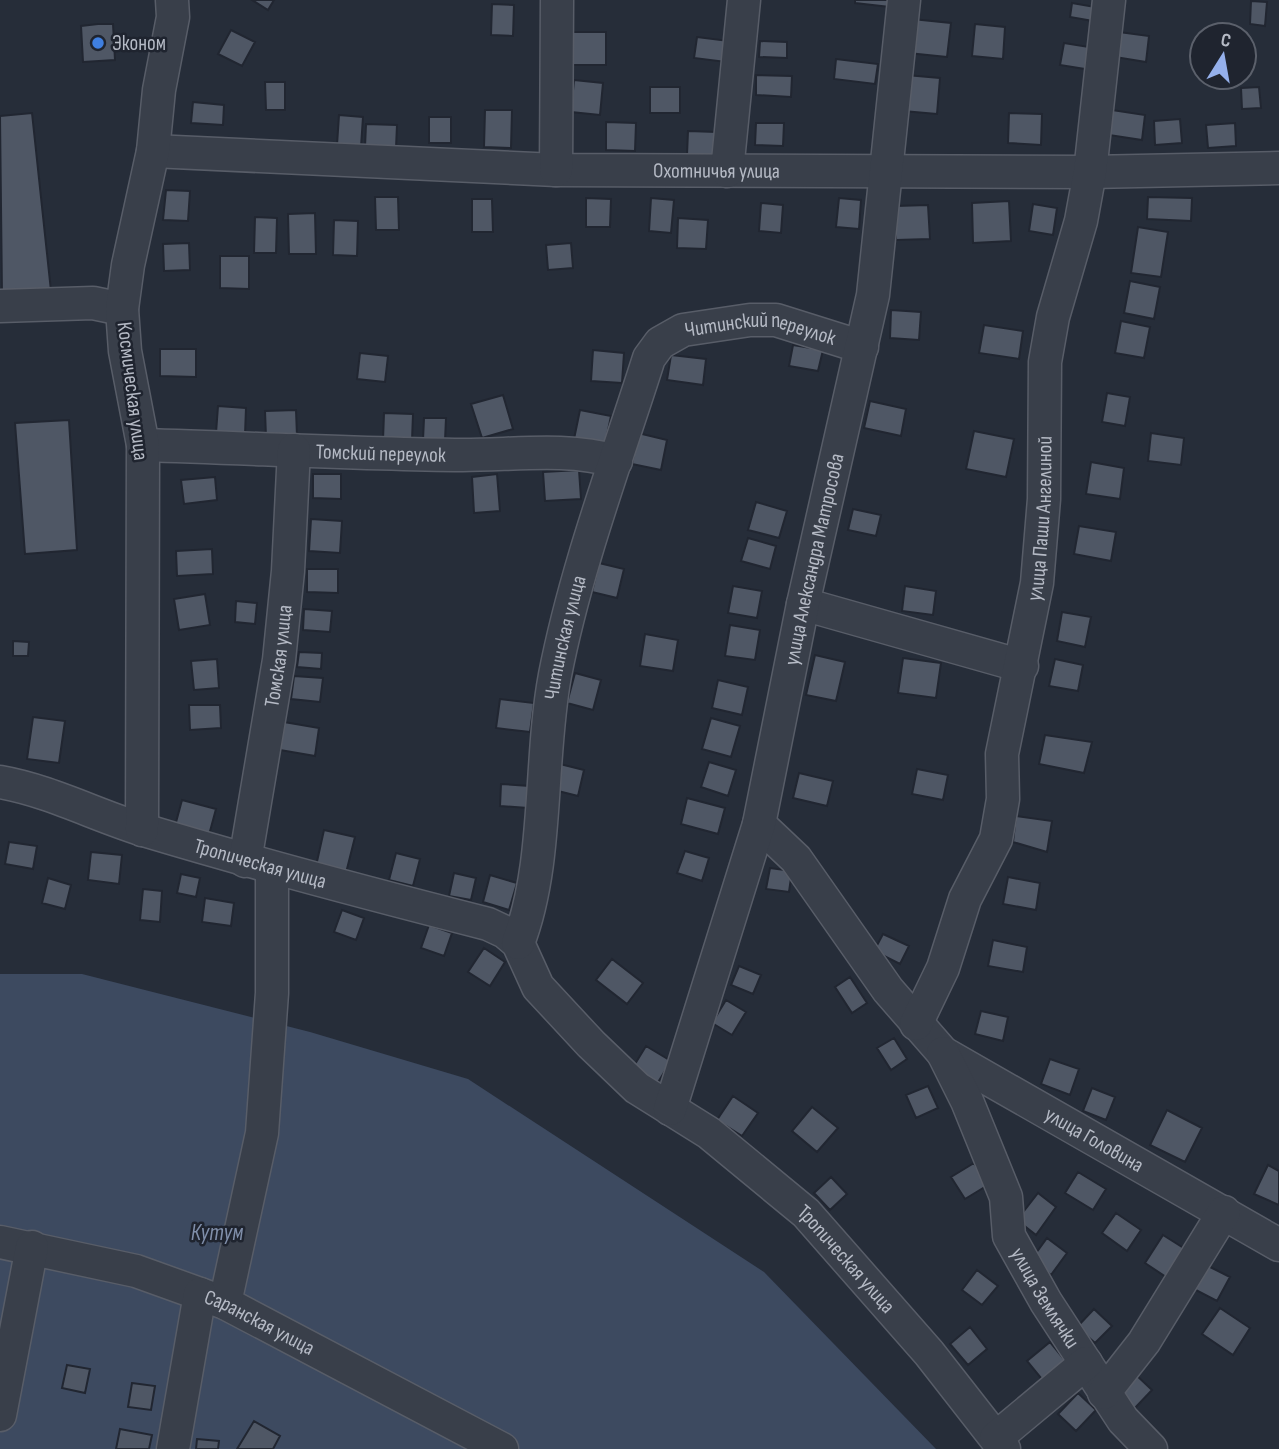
<svg xmlns="http://www.w3.org/2000/svg" width="1279" height="1449" viewBox="0 0 1279 1449" font-family="'Sofia Sans Condensed',sans-serif">
	<rect width="100%" height="100%" fill="#262d39"/>
	<!-- water -->
	<path fill="#3d4a60" d="M0,974H82L310,1032L468,1079L764,1272L936,1449H0Z"/>
	<!-- building -->
	<path fill="#4f5765" stroke="#212631" stroke-width="2" d="M252,0H274L268,10Z
		M855,0H891L890,7L855,3Z
		M1251,1L1267,2L1265,26L1250,24Z
		M1072,3L1095,7L1093,21L1070,17Z
		M492,4L514,5L513,36L491,35Z
		M912,19L951,23L947,57L908,53Z
		M98,24H113L115,60L83,62L81,26Z
		M975,24L1005,27L1003,59L972,56Z
		M231,30L255,42L242,66L218,54Z
		M572,32H606V65H572Z
		M1119,32L1149,36L1146,62L1115,57Z
		M697,37L729,41L726,62L694,58Z
		M1244,38H1250L1249,64H1244Z
		M760,41L787,42V58L759,57Z
		M1064,43L1089,47L1085,69L1060,65Z
		M836,59L878,64L875,84L834,79Z
		M756,75L792,76L791,97L756,95Z
		M906,75L940,78L937,114L903,111Z
		M574,80L603,83L600,115L571,112Z
		M265,82H285V110H266Z
		M650,87H680V113H650Z
		M1259,87L1261,108L1242,109L1241,88Z
		M193,102L224,105L223,125L191,123Z
		M485,110H512L511,148L484,147Z
		M1112,110L1145,115L1142,140L1109,135Z
		M32,113L51,291L2,297L0,116Z
		M1009,113L1042,114L1041,145L1008,143Z
		M339,115L363,117L361,147L337,145Z
		M429,117H451V143H429Z
		M1180,119L1182,143L1155,145L1154,121Z
		M606,122L636,123L635,151L606,150Z
		M756,123H784L783,146L755,145Z
		M1235,123L1236,146L1208,148L1206,125Z
		M366,124L397,125L396,148L365,147Z
		M688,131L717,132L716,156L687,155Z
		M166,190L190,191L188,221L163,220Z
		M375,197H398L399,230H376Z
		M1148,197L1192,198L1191,221L1147,219Z
		M586,198L611,199L610,227H586Z
		M651,198L674,200L671,233L649,231Z
		M839,198L861,200L859,229L836,227Z
		M472,199H492L493,232H472Z
		M1009,201L1011,241L973,243L972,203Z
		M761,203L783,205L781,233L759,231Z
		M1033,204L1057,208L1053,235L1029,231Z
		M928,205L930,239L896,240L895,206Z
		M315,213L316,254H289L288,214Z
		M255,217L277,218L276,253H254Z
		M678,218L708,220L706,249L677,248Z
		M334,220L358,221L357,256L333,255Z
		M1138,227L1168,232L1161,277L1131,273Z
		M189,243L190,270L164,271L163,244Z
		M571,243L573,268L548,270L546,245Z
		M220,256H249V289L220,288Z
		M1130,281L1160,287L1154,319L1124,313Z
		M891,310L921,312L919,340L890,338Z
		M1121,321L1150,327L1144,358L1115,353Z
		M984,325L1023,331L1019,359L979,353Z
		M793,345L823,350L818,371L789,366Z
		M160,349H196V377L160,376Z
		M593,350L624,353L622,383L591,381Z
		M360,353L388,356L385,382L357,379Z
		M671,355L706,359L703,385L667,380Z
		M1107,393L1130,397L1125,426L1102,422Z
		M503,395L513,429L482,438L471,404Z
		M870,401L906,409L901,436L864,428Z
		M218,406L246,408L245,435L216,433Z
		M296,410L297,436L266,437L265,411Z
		M580,410L611,416L605,445L574,439Z
		M384,413L413,414L412,441L383,440Z
		M424,418H446L445,441L423,440Z
		M69,420L77,550L25,554L15,423Z
		M974,431L1014,439L1006,477L966,469Z
		M638,433L667,440L661,470L632,464Z
		M1151,433L1184,438L1181,465L1148,461Z
		M1091,462L1124,468L1120,499L1086,494Z
		M579,470L581,499L545,501L543,472Z
		M313,474H341V499L313,498Z
		M497,474L500,511L474,513L472,477Z
		M215,477L217,500L184,504L181,480Z
		M756,502L787,511L779,538L748,530Z
		M853,509L881,515L876,536L848,530Z
		M311,519L342,521L340,553L309,551Z
		M1079,526L1116,532L1111,561L1074,554Z
		M748,538L776,546L770,569L741,561Z
		M212,549L213,574L177,576L176,551Z
		M599,563L624,569L617,598L592,592Z
		M307,569H338V593L307,592Z
		M733,586L762,591L757,618L728,613Z
		M905,586L936,591L933,615L902,611Z
		M205,594L210,625L179,630L174,599Z
		M236,601L257,603L255,624L235,622Z
		M304,609L332,611L330,632L303,630Z
		M1062,612L1091,617L1085,647L1057,641Z
		M730,625L760,630L755,660L725,656Z
		M645,634L678,640L673,671L640,666Z
		M13,641L29,642L28,656H13Z
		M299,652L322,653L321,669L297,667Z
		M815,655L845,662L836,701L806,695Z
		M903,658L941,663L936,698L898,693Z
		M217,659L219,688L194,690L191,661Z
		M1055,659L1083,665L1078,691L1049,686Z
		M575,673L601,680L593,710L567,703Z
		M294,676L323,678L320,702L291,699Z
		M718,680L748,687L742,715L712,708Z
		M500,699L534,703L530,732L496,728Z
		M189,705H220L221,728L190,730Z
		M33,717L65,721L59,763L27,759Z
		M711,718L740,726L731,757L702,749Z
		M284,722L319,728L315,756L280,750Z
		M1045,735L1092,742L1084,773L1039,764Z
		M709,762L736,770L728,796L701,787Z
		M560,764L584,770L578,796L554,790Z
		M917,769L948,775L943,800L912,794Z
		M799,773L833,781L827,806L793,798Z
		M501,784L530,786L528,808L500,806Z
		M687,798L725,808L718,834L681,824Z
		M182,800L216,809L209,835L175,826Z
		M1016,816L1052,821L1047,852L1013,842Z
		M324,830L355,837L346,873L316,866Z
		M9,842L37,846L33,869L5,864Z
		M685,851L709,858L702,881L677,873Z
		M91,852L122,855L119,884L88,880Z
		M396,853L420,859L413,886L389,880Z
		M770,868L792,871L789,892L766,889Z
		M454,873L476,878L471,900L449,896Z
		M181,874L200,878L196,897L177,893Z
		M490,875L517,883L509,910L483,902Z
		M1008,877L1040,883L1036,910L1003,904Z
		M48,878L71,885L65,909L42,903Z
		M143,889L162,891L160,922L140,920Z
		M205,898L234,903L231,926L202,922Z
		M342,910L364,918L356,940L334,932Z
		M429,925L452,933L444,956L421,948Z
		M883,934L909,946L900,964L874,951Z
		M993,940L1027,947L1023,972L988,966Z
		M484,948L505,962L490,986L468,972Z
		M612,959L643,983L627,1004L596,980Z
		M739,966L761,975L753,994L731,985Z
		M850,977L867,1003L852,1013L835,987Z
		M726,1000L746,1012L732,1035L712,1023Z
		M981,1011L1008,1017L1003,1041L975,1034Z
		M894,1038L907,1059L891,1070L877,1048Z
		M646,1046L671,1061L657,1084L632,1069Z
		M1050,1059L1079,1069L1070,1095L1041,1084Z
		M928,1086L938,1108L916,1118L906,1095Z
		M1092,1088L1115,1097L1106,1120L1083,1111Z
		M733,1096L758,1113L742,1136L717,1120Z
		M812,1107L838,1128L817,1152L792,1131Z
		M1167,1110L1202,1128L1185,1162L1150,1145Z
		M974,1163L988,1185L965,1199L951,1177Z
		M1268,1165L1279,1171V1205L1254,1194Z
		M1078,1172L1106,1189L1093,1210L1065,1193Z
		M831,1177L847,1194L830,1210L814,1193Z
		M1038,1193L1056,1207L1036,1235L1017,1220Z
		M1116,1213L1141,1230L1127,1251L1102,1233Z
		M1163,1235L1193,1254L1175,1283L1145,1263Z
		M1047,1238L1067,1253L1051,1275L1031,1260Z
		M1202,1263L1230,1277L1217,1301L1190,1287Z
		M977,1270L998,1286L982,1305L962,1290Z
		M1220,1308L1250,1328L1233,1355L1202,1334Z
		M1094,1309L1112,1326L1095,1343L1077,1327Z
		M970,1327L987,1349L968,1365L950,1344Z
		M1050,1342L1068,1364L1045,1383L1027,1361Z
		M67,1365L90,1369L85,1393L62,1388Z
		M1133,1372L1152,1390L1133,1410L1114,1393Z
		M132,1383L155,1386L151,1410L128,1407Z
		M1078,1393L1096,1410L1076,1431L1058,1414Z
		M254,1421L280,1436L273,1449H237Z
		M120,1429L152,1435L149,1449H116Z
		M197,1439L219,1441L218,1449H196Z"/>
	<g fill="none" stroke-linecap="round" stroke-linejoin="round">
		<defs>
			<g id="minor">
				<path id="s1" d="M153,151L556,170L1090,172L1279,168"/>
				<path d="M556,170L557,0"/>
				<path d="M727,171L744,0"/>
				<path d="M0,306L93,303L122,309"/>
				<path id="s2" d="M143,445C250,448 356,454 463,455C514,455 566,447 616,461"/>
				<path d="M803,604L1022,666"/>
				<path id="s3" d="M0,782C51,791 97,816 147,831C260,865 374,895 488,924L505,932L518,943L538,987L591,1044L637,1088L709,1133L806,1213L929,1353L1004,1449"/>
				<path id="s4" d="M759,824L796,859L888,990L943,1053L1279,1245"/>
				<path d="M142,830L143,445L125,351L122,309L128,265L153,151L159,90L173,17L172,0"/>
				<path id="s5" d="M245,861L279,660L288,571L294,450"/>
				<path id="s6" d="M518,943C549,863 539,760 555,675C576,567 616,462 649,358L660,343L683,330L750,320H776L862,347"/>
				<path id="s7" d="M916,1024L943,968L965,899L996,839L1003,799L1002,754L1037,583L1044,499L1045,362L1053,317L1081,221L1090,172L1109,0"/>
				<path id="s8" d="M943,1053L967,1101L1006,1197L1009,1236L1046,1302L1123,1420L1151,1449"/>
				<path id="s9" d="M670,1109L759,824L803,604L873,295L904,0"/>
				<path id="s10" d="M0,1242L136,1271L225,1303L502,1449"/>
				<path d="M225,1303L262,1133L272,993V869"/>
				<path d="M1104,1393L1144,1342L1224,1212"/>
				<path d="M0,1415L32,1247"/>
				<path d="M996,1438L1086,1363"/>
				<path d="M173,1449L200,1294"/>
			</g>
		</defs>
		<!-- minor casing -->
		<use href="#minor" stroke="#585d68" stroke-width="35"/>
		<!-- minor -->
		<use href="#minor" stroke="#393f4a" stroke-width="32"/>
	</g>
	<!-- markers -->
	<circle fill="#3f7fe0" stroke="#1f242f" stroke-width="2.5" cx="98" cy="43" r="7"/>
	<g text-anchor="middle" stroke-width="5" stroke-linejoin="round" paint-order="stroke">
		<!-- poi labels -->
		<g font-size="21" fill="#b5bac5" stroke="#1f242f" text-anchor="start">
			<text x="112" y="50">Эконом</text>
		</g>
		<!-- street labels -->
		<g font-size="21" fill="#b5bac5" stroke="#1f242f">
			<text dy="7" stroke="none"><textPath href="#s1" startOffset="564">Охотничья улица</textPath></text>
			<text dy="7" stroke="none"><textPath href="#s6" startOffset="726">Читинский переулок</textPath></text>
			<text transform="translate(133 391) rotate(83)" y="7">Космическая улица</text>
			<text dy="7" stroke="none"><textPath href="#s2" startOffset="238">Томский переулок</textPath></text>
			<text dy="7" stroke="none"><textPath href="#s7" startOffset="527">улица Паши Ангелиной</textPath></text>
			<text dy="7" stroke="none"><textPath href="#s9" startOffset="569">улица Александра Матросова</textPath></text>
			<text dy="7" stroke="none"><textPath href="#s6" startOffset="310">Читинская улица</textPath></text>
			<text dy="7" stroke="none"><textPath href="#s5" startOffset="208">Томская улица</textPath></text>
			<text dy="7" stroke="none"><textPath href="#s3" startOffset="273">Тропическая улица</textPath></text>
			<text dy="7" stroke="none"><textPath href="#s4" startOffset="469">улица Головина</textPath></text>
			<text dy="7" stroke="none"><textPath href="#s3" startOffset="1006">Тропическая улица</textPath></text>
			<text dy="7" stroke="none"><textPath href="#s8" startOffset="268">улица Землячки</textPath></text>
			<text dy="7" stroke="none"><textPath href="#s10" startOffset="273">Саранская улица</textPath></text>
		</g>
		<!-- water labels -->
		<g font-size="23" font-style="italic" fill="#808faa" stroke="#1f242f">
			<text x="217" y="1240">Кутум</text>
		</g>
	</g>
	<!-- north arrow -->
	<g transform="translate(1223 56) rotate(11)"><circle r="33" fill="#1f242f" stroke="#5b606b" stroke-width="2"/>
	<path d="M0-5L12 26L0 18L-12 26Z" fill="#95b0eb"/>
	<text y="-10" font-size="19" font-weight="bold" text-anchor="middle" fill="#b5bac5">С</text>
	</g>
</svg>
